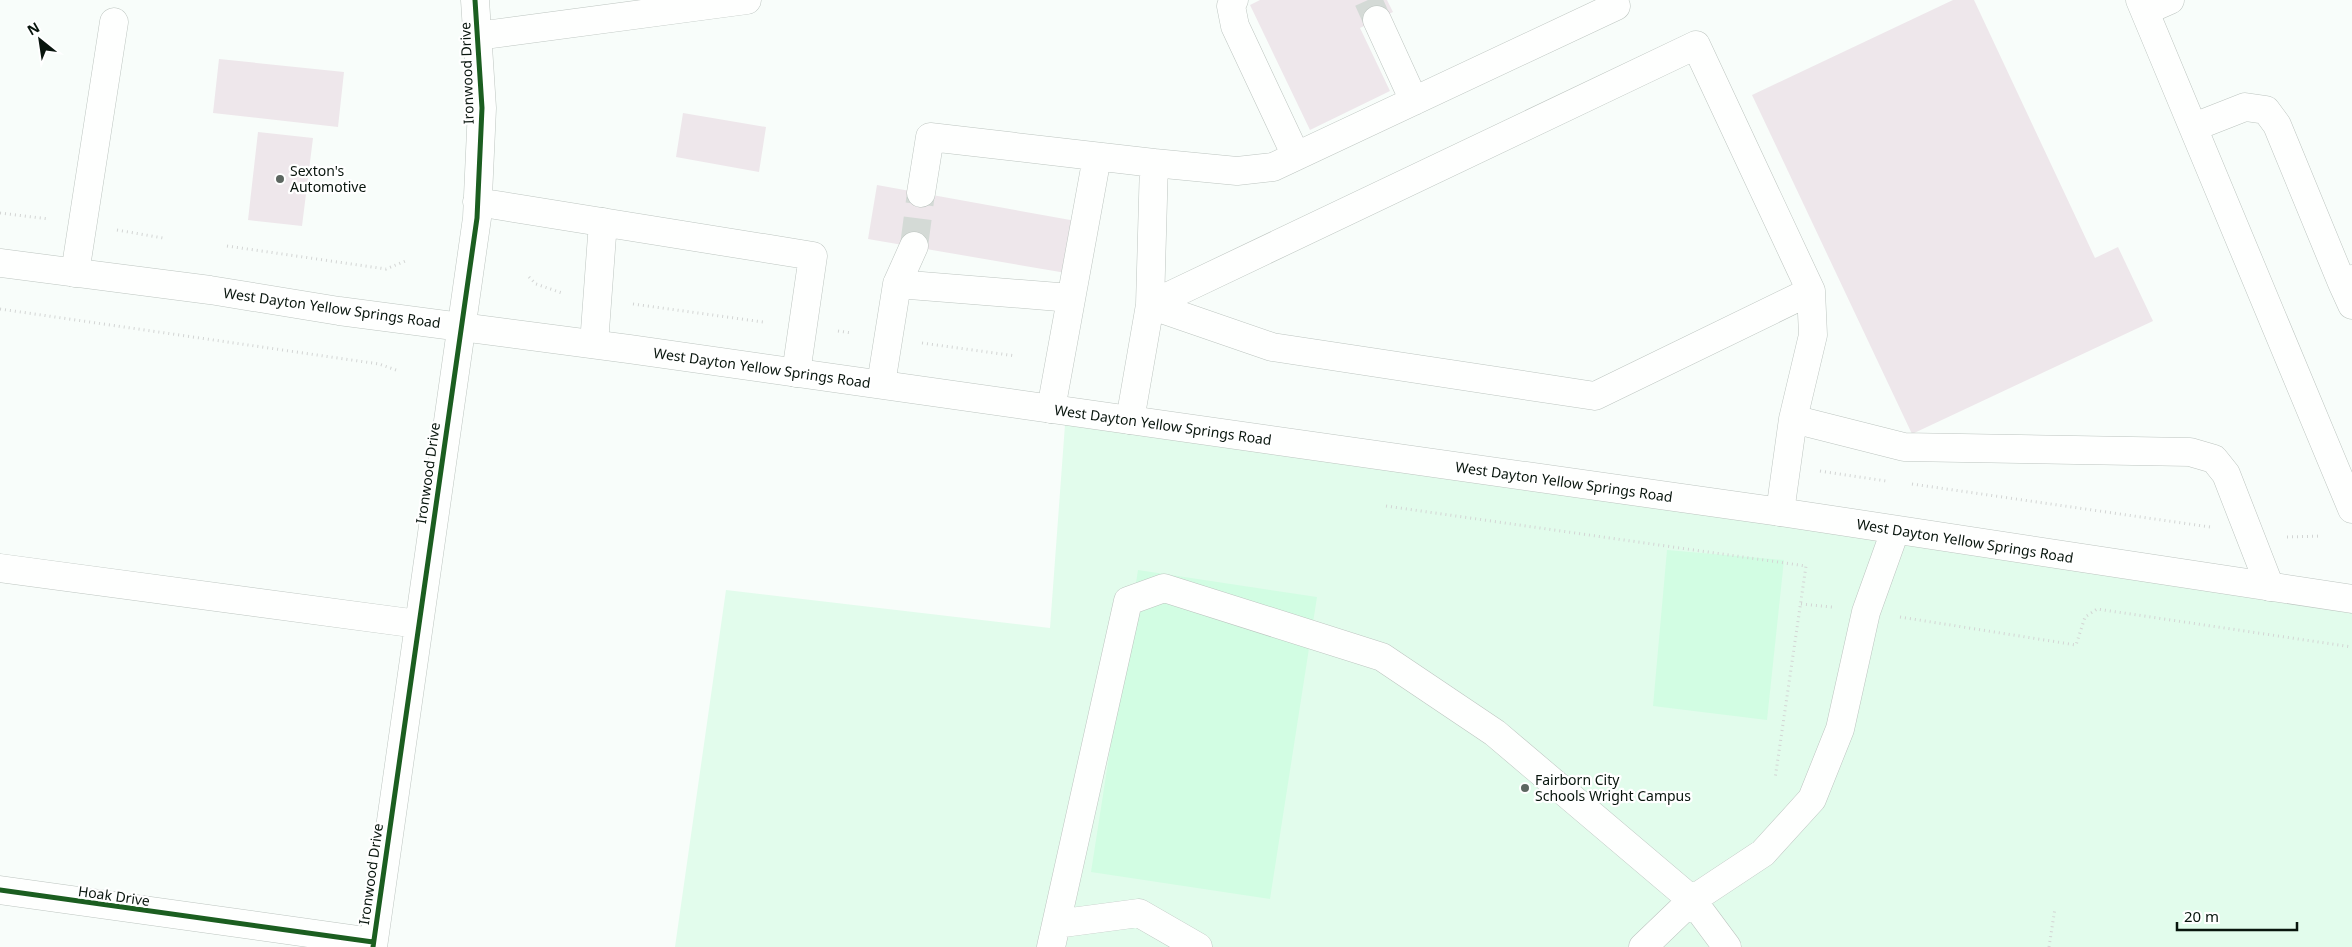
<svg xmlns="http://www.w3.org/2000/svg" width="2352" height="947" viewBox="0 0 2352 947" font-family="'Noto Sans',sans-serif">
	<rect width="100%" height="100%" fill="#f8fdfa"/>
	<!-- built -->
	<path fill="#e2fcec" d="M1066,411L2352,599V947H675L726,590L1050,628Z"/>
	<!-- green -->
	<path fill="#d2fde3" d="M1667,550L1784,560L1767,720L1653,706Z
		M1138,570L1317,597L1270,899L1091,872Z"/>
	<!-- building -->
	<path fill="#eee7eb" d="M1260,0H1387L1393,12L1360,28L1390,91L1310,130L1250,5Z
		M1953,0H1974L2095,258L2118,247L2153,321L1912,434L1752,95Z
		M219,59L344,72L338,127L213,113Z
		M683,113L766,127L759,172L676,157Z
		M258,132L313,138L302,226L248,220Z
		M877,185L1076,221L1066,273L868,239Z"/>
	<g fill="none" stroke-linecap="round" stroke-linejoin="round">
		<!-- minor-tunnel -->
		<path stroke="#d4dad6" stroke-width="28" stroke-dasharray="28 14" stroke-linecap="butt" d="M1368,0L1377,20
			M914,246L921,193"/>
		<defs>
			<path id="minor" d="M1234,0L1231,6L1235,26L1296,156
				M2140,0L2352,509
				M2145,11L2170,0
				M1377,20L1414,101
				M477,36L747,0
				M2194,127L2245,107L2266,110L2277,125L2342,283L2352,279
				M921,193L930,137L1154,163
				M477,202L813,256L796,373
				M75,273L114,22
				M2342,283L2352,305
				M897,284L1071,298
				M1150,305L1696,45L1811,291L1813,335L1793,419L1780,512
				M1150,305L1272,347L1595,396L1811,291
				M594,344L603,222
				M881,384L897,284L914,246
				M1051,409L1097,157
				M1793,419L1904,447L2190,452L2214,459L2226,474L2270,587
				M1130,420L1150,305L1154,163L1237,171L1273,167L1616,6
				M0,568L418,624
				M0,890L373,942
				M1056,924L1139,913L1198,947
				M373,947L477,218L482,108L475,0
				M1051,947L1128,601L1164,588L1382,657L1495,733L1692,900L1643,947
				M1727,947L1692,900L1763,853L1812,799L1840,729L1866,612L1895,531"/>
			<path id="major" d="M0,263L210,290L339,311L629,349L1780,512L2352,599"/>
		</defs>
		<!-- minor casing -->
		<use href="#minor" stroke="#bdc5c0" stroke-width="29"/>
		<!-- major casing -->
		<use href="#major" stroke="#bdc5c0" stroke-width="29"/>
		<!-- path -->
		<path stroke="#d3d5d4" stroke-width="3" stroke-dasharray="1 4" stroke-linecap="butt" d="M0,213L49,219
			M117,230L163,238
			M227,246L386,269L408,260
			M529,277L536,284L562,293
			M633,304L763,322
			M0,309L379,364L396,370
			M838,331L852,333
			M922,343L1016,356
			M1820,471L1886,481
			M1912,484L2210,527
			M1386,506L1806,566L1775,779
			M2287,537L2322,536
			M1801,604L1832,607
			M1900,617L2076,645L2085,617L2097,609L2352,647
			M2049,947L2055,908"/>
		<!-- minor -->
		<use href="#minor" stroke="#fefffe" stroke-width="28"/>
		<!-- major -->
		<use href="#major" stroke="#fefffe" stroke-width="28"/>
		<defs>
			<path id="cycleway" d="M0,890L373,942
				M373,947L477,218L482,108L475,0"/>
		</defs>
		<!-- cycleway casing -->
		<use href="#cycleway" stroke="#fff" stroke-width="8"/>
		<!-- cycleway -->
		<use href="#cycleway" stroke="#1b5e20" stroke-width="5"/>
	</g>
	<!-- markers -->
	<g fill="#5c6660" stroke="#fff" stroke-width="2">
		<circle cx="280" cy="179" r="5"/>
		<circle cx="1525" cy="788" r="5"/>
	</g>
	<g text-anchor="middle" stroke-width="4.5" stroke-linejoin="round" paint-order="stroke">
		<!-- street labels -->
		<g font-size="14" fill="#08150d" stroke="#fff">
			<text transform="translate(467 73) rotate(-92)" y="5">Ironwood Drive</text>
			<text transform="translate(332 308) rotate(8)" y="5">West Dayton Yellow Springs Road</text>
			<text transform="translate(762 368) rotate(8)" y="5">West Dayton Yellow Springs Road</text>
			<text transform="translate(1163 425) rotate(8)" y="5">West Dayton Yellow Springs Road</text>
			<text transform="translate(428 473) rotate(-82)" y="5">Ironwood Drive</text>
			<text transform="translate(1564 482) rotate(8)" y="5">West Dayton Yellow Springs Road</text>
			<text transform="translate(1965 541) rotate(9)" y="5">West Dayton Yellow Springs Road</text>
			<text transform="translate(371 874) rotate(-82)" y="5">Ironwood Drive</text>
			<text transform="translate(114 896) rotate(8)" y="5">Hoak Drive</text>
		</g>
		<!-- poi labels -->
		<g font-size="14" fill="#08150d" stroke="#fff" text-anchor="start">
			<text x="290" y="176">Sexton's<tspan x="290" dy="16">Automotive</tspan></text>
			<text x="1535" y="785">Fairborn City<tspan x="1535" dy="16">Schools Wright Campus</tspan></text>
		</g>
	</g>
	<!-- north arrow -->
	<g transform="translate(40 40) rotate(330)" stroke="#ffffff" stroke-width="4" paint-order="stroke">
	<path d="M0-4L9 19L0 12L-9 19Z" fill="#08150d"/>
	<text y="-8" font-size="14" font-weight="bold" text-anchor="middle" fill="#08150d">N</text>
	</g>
	<!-- scale -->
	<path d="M2177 922v8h120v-8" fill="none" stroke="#08150d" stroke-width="2.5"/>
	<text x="2184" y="922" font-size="15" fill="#08150d" stroke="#ffffff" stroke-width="4" paint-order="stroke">20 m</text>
</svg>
